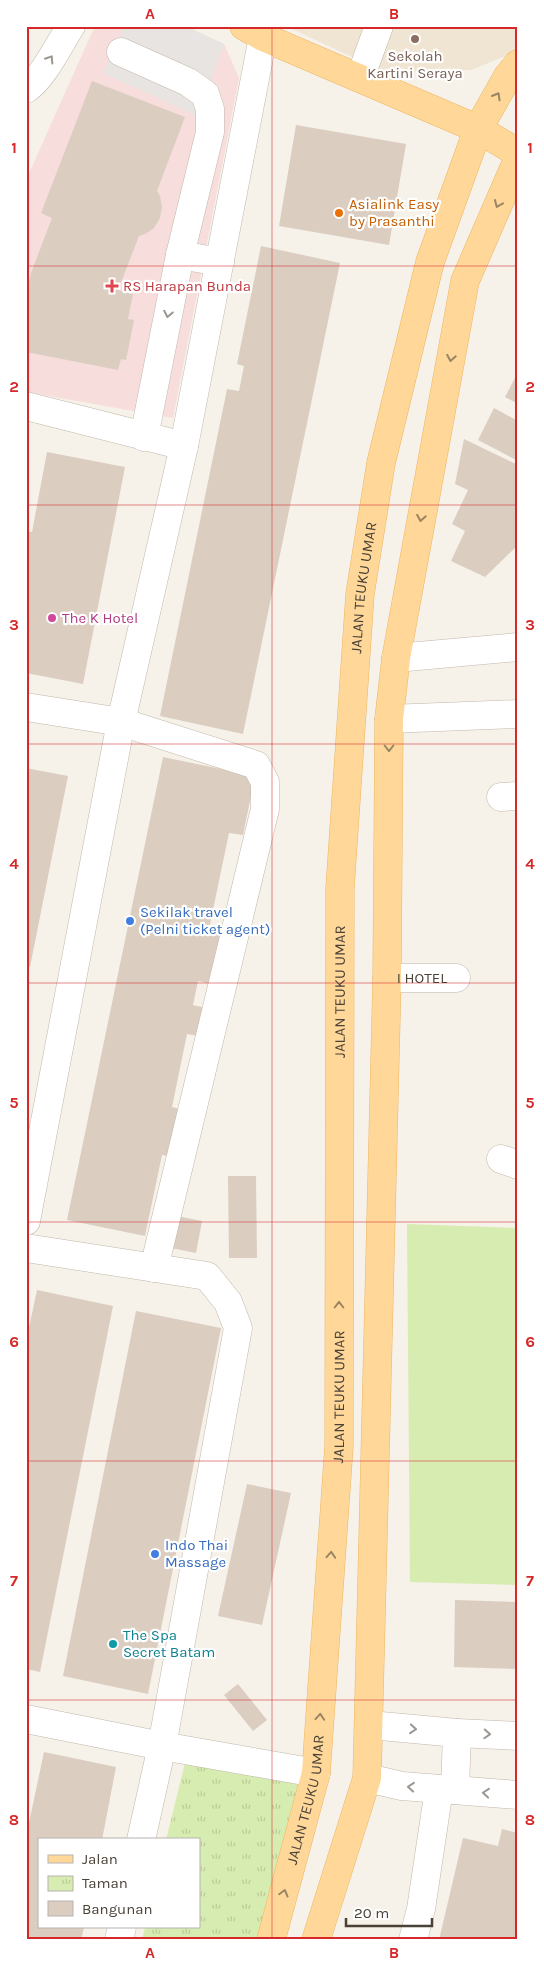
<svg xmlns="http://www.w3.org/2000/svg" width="544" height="1966" viewBox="0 0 544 1966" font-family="Karla,sans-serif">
	<defs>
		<pattern id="park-tufts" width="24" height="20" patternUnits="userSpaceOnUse" patternTransform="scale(1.25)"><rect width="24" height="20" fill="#d7ecb0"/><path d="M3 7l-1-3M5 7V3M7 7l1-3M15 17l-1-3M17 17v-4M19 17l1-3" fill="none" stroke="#bacc98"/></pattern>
	</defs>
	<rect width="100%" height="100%" fill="#f6f1e9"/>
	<!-- education -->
	<path fill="#f0e5d2" d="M286,26H518V51L471,70L384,72Z"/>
	<!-- medical -->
	<path fill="#f7dddc" d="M95,26H185L224,44L239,78L173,418L26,392V180Z"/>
	<!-- green -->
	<path fill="#d7ecb0" d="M407,1224L518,1228V1585L410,1582Z"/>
	<!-- park -->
	<path fill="url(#park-tufts)" d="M188,1751L316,1773L259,1940H142L145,1927H199V1840H166Z"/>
	<!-- parking -->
	<path fill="#e7e4e1" d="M124,26H185L224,44L197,116L103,73Z"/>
	<!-- building -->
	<path fill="#dbcec1" d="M92,81L185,117L157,191L160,196L162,207L160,218L154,228L145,234L139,236L118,290L133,294L128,319L134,320L126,360L121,359L118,370L26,352V296L31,273L52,218L41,213Z
		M296,125L406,144L389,245L279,226Z
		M261,246L340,263L243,734L160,716L227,389L239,391L244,366L237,364Z
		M518,372V404L505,397Z
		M494,408L518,421V461L478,440Z
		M464,439L518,465V545L485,577L451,561L465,531L452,524L468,490L455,484Z
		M47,452L125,467L83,684L26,673V531L32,532Z
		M163,757L255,776L243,835L229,833L209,929L231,934L220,986L198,981L193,1005L210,1009L204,1037L187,1034L172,1107L183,1110L173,1157L162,1155L145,1236L67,1220Z
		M26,768L68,776L30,967L26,966Z
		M228,1176H256L257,1258H229Z
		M177,1216L202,1221L196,1253L171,1248Z
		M37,1290L113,1306L40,1672L26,1669V1342Z
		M136,1311L221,1328L148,1694L63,1676Z
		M247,1484L291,1493L262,1625L218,1616Z
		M455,1600L518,1602V1669L454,1667Z
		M238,1684L267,1720L253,1731L224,1695Z
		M44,1752L116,1767L102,1840H39V1927H84L81,1940H26V1837Z
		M502,1829L518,1833V1940H439L463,1838L498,1846Z"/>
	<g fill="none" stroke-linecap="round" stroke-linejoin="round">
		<defs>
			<g id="minor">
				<path d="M121,52L188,82L205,94L210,109V132L180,255"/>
				<path d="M360,78L379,26"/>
				<path d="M26,89C44,77 59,44 71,26"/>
				<path d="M26,406L184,446"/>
				<path d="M144,437L180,255L220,262"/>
				<path d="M396,658L518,647"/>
				<path d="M26,707L121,722L256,765L265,782V809L154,1268"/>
				<path d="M389,719L518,714"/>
				<path d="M501,797L518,796"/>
				<path id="s1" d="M387,978H456"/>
				<path d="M501,1159L518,1165"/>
				<path d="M26,1221L121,722L184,446L263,37"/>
				<path d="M26,1248L207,1276L228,1302L238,1328L162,1746L141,1840"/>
				<path d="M26,1719L162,1746L316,1773"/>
				<path d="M370,1725L457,1733L518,1736"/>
				<path d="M367,1778L402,1786L518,1795"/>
				<path d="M455,1790L457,1733"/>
				<path d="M119,1940L122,1927"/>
				<path d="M413,1940L421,1909L439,1789"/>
			</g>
			<g id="major">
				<path d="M244,26L263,37L478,129L518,153"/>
				<path id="s2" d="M271,1940L316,1773L339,1446L340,888L360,594L381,463L430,262L478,129L508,76L518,64"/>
				<path d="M316,1940L367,1778L387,978L389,719L396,658L465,281L518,159"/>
			</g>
		</defs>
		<!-- minor casing -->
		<use href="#minor" stroke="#c2b8ab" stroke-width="29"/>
		<!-- major casing -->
		<use href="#major" stroke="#edb560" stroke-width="29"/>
		<!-- minor -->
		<use href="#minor" stroke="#fff" stroke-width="28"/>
		<!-- major -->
		<use href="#major" stroke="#ffd899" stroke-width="28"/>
	</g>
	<!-- one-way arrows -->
	<defs><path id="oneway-chevron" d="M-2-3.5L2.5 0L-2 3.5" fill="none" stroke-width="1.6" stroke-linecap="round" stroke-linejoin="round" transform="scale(1.25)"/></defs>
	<g stroke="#9b9691">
		<use href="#oneway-chevron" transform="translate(50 59) rotate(-57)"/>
		<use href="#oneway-chevron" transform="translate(168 314) rotate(101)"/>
		<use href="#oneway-chevron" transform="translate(413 1729) rotate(5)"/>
		<use href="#oneway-chevron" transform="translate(487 1734) rotate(3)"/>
		<use href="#oneway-chevron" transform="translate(411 1787) rotate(-175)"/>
		<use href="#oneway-chevron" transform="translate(486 1793) rotate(-175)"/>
	</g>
	<g stroke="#9b8563">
		<use href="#oneway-chevron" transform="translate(497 96) rotate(-60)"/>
		<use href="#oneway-chevron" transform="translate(498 204) rotate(113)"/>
		<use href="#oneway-chevron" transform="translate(451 358) rotate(100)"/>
		<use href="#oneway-chevron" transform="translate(421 518) rotate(100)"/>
		<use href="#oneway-chevron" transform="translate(389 748) rotate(90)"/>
		<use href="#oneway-chevron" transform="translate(339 1305) rotate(-90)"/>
		<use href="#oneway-chevron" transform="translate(331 1555) rotate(-86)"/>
		<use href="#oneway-chevron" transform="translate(320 1717) rotate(-86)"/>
		<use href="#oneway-chevron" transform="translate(284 1893) rotate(-75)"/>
	</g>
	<!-- grid -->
	<path fill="none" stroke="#d62828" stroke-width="1" stroke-opacity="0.55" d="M272,26V1940M26,266H518M26,505H518M26,744H518M26,983H518M26,1222H518M26,1461H518M26,1700H518"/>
	<!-- markers -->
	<circle fill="#8d6e63" stroke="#fff" stroke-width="2" cx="415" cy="39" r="5"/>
	<circle fill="#e8710a" stroke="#fff" stroke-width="2" cx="339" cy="213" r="5"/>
	<path fill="#e0444e" stroke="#fff" stroke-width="2" d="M109.5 278.5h5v5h5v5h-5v5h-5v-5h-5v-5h5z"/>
	<circle fill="#d1479c" stroke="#fff" stroke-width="2" cx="52" cy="618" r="5"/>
	<g fill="#3f7fe0" stroke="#fff" stroke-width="2">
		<circle cx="130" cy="921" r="5"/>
		<circle cx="155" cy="1554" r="5"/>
	</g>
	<circle fill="#0f9aa8" stroke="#fff" stroke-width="2" cx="113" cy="1644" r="5"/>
	<g text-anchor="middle" stroke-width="4.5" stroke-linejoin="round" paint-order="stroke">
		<!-- education labels -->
		<g font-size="15" fill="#785e54" stroke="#fff">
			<text x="415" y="61">Sekolah<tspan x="415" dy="17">Kartini Seraya</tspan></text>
		</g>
		<!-- food labels -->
		<g font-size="15" fill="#c56008" stroke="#fff" text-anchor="start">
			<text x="349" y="209">Asialink Easy<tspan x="349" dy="17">by Prasanthi</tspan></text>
		</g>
		<!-- health labels -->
		<g font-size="15" fill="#be3a42" stroke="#fff" text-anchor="start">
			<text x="123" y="291">RS Harapan Bunda</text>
		</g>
		<!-- street labels -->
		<g font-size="15" fill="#4a4137" stroke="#fff">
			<text dy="5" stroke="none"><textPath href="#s2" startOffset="1360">JALAN TEUKU UMAR</textPath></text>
			<text dy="5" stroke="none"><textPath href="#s1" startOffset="35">I HOTEL</textPath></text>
			<text dy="5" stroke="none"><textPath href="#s2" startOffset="955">JALAN TEUKU UMAR</textPath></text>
			<text dy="5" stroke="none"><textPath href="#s2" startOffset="550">JALAN TEUKU UMAR</textPath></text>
			<text dy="5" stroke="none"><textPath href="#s2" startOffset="145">JALAN TEUKU UMAR</textPath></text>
		</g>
		<!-- hotel labels -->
		<g font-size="15" fill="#b23c85" stroke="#fff" text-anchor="start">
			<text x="62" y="623">The K Hotel</text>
		</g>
		<!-- shop labels -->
		<g font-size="15" fill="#366cbe" stroke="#fff" text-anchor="start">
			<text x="140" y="917">Sekilak travel<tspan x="140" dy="17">(Pelni ticket agent)</tspan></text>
			<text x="165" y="1550">Indo Thai<tspan x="165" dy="17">Massage</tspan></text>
		</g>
		<!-- culture labels -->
		<g font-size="15" fill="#0d838f" stroke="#fff" text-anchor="start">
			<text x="123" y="1640">The Spa<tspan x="123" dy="17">Secret Batam</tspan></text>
		</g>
	</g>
	<!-- border -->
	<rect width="544" height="1966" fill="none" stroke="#ffffff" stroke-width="55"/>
	<!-- legend -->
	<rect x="38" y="1838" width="162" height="90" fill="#ffffff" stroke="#b7b3af"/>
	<rect x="48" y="1855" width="25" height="8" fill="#ffd899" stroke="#b7b3af"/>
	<text x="82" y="1864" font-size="15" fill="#4a4137">Jalan</text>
	<rect x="48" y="1876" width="25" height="15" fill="url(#park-tufts)" stroke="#b7b3af"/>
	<text x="82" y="1888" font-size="15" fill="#4a4137">Taman</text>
	<rect x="48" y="1901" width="25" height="15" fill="#dbcec1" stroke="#b7b3af"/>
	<text x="82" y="1914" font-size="15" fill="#4a4137">Bangunan</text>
	<!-- scale -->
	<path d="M346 1918v8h86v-8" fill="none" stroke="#4a4137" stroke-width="2.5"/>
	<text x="354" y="1918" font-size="15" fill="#4a4137" stroke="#ffffff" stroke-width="4" paint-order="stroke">20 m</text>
	<rect x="28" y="28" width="488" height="1910" fill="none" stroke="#d62828" stroke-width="2"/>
	<g font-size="16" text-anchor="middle" font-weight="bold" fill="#d62828">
		<text x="150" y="19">A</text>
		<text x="394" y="19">B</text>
		<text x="14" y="153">1</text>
		<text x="530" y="153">1</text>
		<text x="14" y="392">2</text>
		<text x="530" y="392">2</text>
		<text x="14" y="630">3</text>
		<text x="530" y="630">3</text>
		<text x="14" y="869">4</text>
		<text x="530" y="869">4</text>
		<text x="14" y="1108">5</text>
		<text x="530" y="1108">5</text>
		<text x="14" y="1347">6</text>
		<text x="530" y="1347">6</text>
		<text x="14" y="1586">7</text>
		<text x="530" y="1586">7</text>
		<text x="14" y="1825">8</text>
		<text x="530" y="1825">8</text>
		<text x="150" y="1958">A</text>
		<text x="394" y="1958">B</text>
	</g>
</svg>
